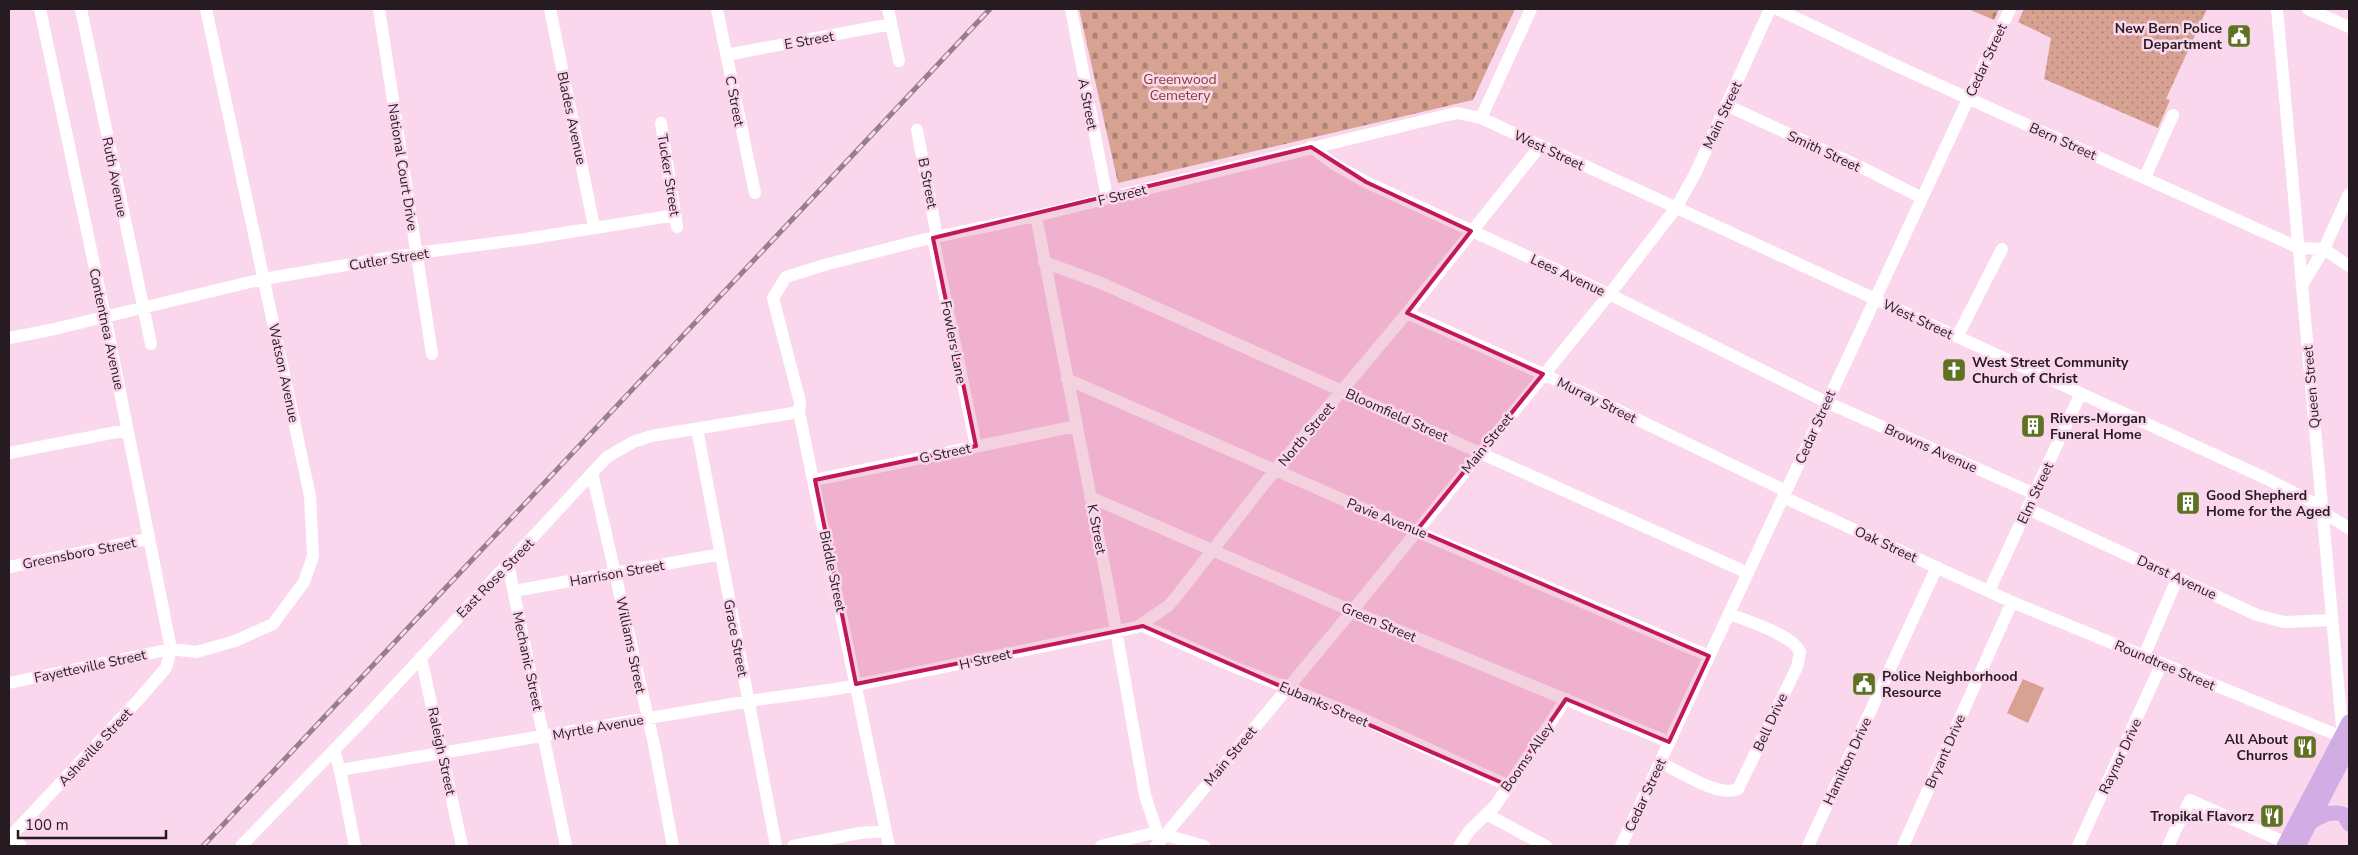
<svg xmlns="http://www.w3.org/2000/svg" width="2358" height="855" viewBox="0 0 2358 855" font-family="'Nunito Sans',sans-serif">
	<defs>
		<pattern id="green-dots" width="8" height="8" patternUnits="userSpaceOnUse" patternTransform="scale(1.25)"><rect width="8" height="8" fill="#d7a291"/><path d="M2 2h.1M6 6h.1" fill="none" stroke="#ae8376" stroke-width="1.8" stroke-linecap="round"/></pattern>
		<pattern id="cemetery-stones" width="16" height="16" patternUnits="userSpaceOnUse" patternTransform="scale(1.25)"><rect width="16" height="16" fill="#d7a291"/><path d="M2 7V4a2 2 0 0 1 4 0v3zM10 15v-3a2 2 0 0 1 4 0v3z" fill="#ae8376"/></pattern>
	</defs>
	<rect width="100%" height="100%" fill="#fad7ec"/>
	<!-- green -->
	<path fill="url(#green-dots)" d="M2024,9H2207L2166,99L2170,100L2158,128L2044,79L2051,38L2018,22Z"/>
	<!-- cemetery -->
	<path fill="url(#cemetery-stones)" d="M1079,9H1515L1473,100L1118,183Z
		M1968,9H1999L1994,20Z"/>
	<!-- pitch -->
	<path fill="#d7a291" d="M2023,679L2044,688L2028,723L2007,713Z"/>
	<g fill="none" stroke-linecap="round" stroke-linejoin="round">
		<!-- minor -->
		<path stroke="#fff" stroke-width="12" d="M81,9L151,344
			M379,9L432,354
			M550,9L594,227
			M717,9L755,193
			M888,9L899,61
			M1071,9L1107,198
			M1777,9L1899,67L2299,248L2324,249L2349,266
			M2277,9L2343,738
			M2308,9L2349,27
			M726,55L891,24
			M1726,105L1869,171L1922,198
			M1481,118L1531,9
			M661,123L677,227
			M917,130L937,237
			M1311,147L1334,164L1366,182L1615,297L1826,402L2035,494
			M2145,177L2173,115
			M1036,216L1110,596L1145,795L1160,841
			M933,238L976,446
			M1044,262L1101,283L1748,573
			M2302,285L2324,249L2349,194
			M1407,313L1543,374L1786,491
			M1957,337L2002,249
			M9,338L50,330L263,279L417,253L526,239L676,215
			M1067,379L1371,512L1709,656
			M697,429L776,846
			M9,453L127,430
			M592,473L654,744L673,846
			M815,480L1076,426
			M1090,497L1366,617L1669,742
			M1783,497L2012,602L2342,737
			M2028,509L2257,615L2284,622L2332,620
			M508,564L566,846
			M9,567L148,539
			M514,591L721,554
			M1989,591L2080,395
			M1141,625L1232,666L1348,712L1507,785
			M421,657L462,846
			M2143,658L2178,577
			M9,683L171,649L196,652L235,641L273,624L304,582L313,556L310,496L206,9
			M334,751L340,770L355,846
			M1660,762C1678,771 1719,798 1738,789L1797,667L1800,652C1793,635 1746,620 1729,614
			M340,770L756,700L836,689L1137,627L1168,606L1176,597L1275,470L1407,313L1540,146
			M1486,814L1546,846
			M9,835L21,846
			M1165,835L1204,846
			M9,838L139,699L166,668L171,649L105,316L40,9
			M241,846L366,717L607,457L633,442L651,436L799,412
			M793,846L860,833L886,831
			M889,846L799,412L800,402L773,298L786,277L828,264L926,239L1036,216L1447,115L1458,113L1481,118L2265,478L2312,502L2322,512L2349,528
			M1101,846L1157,832
			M1156,846L1352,611L1612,291L1676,208L1696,172L1770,9
			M1459,846L1470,830L1495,806L1566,699
			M1621,846L2010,9
			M1808,846L1937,567
			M1903,846L2012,602
			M2078,846L2161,665
			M2168,846L2190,800L2286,843"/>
		<!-- major -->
		<path stroke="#d2ace5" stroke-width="15" d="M2311,822C2322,815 2329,811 2343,814L2349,824
			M2284,846L2349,722
			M2298,846L2349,748"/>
		<defs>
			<path id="rail" d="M203,846L990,9"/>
		</defs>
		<!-- rail casing -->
		<use href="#rail" stroke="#967e8c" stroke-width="5"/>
		<!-- rail -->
		<use href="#rail" stroke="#fad7ec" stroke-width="3" stroke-dasharray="9" stroke-linecap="butt"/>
	</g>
	<!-- marked area -->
	<path fill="#c2185b" fill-opacity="0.2" stroke="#c2185b" stroke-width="4" stroke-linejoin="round" d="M1311,147L1366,182L1471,231L1407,313L1543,374L1417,530L1709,656L1669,742L1566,699L1507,785L1143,626L856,684L815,480L976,446L933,238Z"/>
	<!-- icons -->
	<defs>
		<symbol id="civic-square" viewBox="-11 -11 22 22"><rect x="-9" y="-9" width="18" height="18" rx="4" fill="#5e7221" stroke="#fad7ec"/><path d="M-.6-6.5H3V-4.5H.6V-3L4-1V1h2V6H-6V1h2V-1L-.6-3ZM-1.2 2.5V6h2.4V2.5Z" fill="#fff"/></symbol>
		<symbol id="church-square" viewBox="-11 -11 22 22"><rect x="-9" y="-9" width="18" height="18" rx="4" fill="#5e7221" stroke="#fad7ec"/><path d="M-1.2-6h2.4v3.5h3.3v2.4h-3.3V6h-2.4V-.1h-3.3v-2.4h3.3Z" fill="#fff"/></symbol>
		<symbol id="building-square" viewBox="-11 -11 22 22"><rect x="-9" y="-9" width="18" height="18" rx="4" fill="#5e7221" stroke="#fad7ec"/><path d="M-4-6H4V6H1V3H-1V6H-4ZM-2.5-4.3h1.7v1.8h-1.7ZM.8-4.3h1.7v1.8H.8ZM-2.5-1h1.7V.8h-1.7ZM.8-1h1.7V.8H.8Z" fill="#fff"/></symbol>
		<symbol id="restaurant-square" viewBox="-11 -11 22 22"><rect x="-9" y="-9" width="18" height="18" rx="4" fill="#5e7221" stroke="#fad7ec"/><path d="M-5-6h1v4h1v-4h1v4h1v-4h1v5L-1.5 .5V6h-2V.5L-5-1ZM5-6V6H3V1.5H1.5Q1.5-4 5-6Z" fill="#fff"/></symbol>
	</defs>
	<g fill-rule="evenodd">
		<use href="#civic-square" x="2225" y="22" width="28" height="28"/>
		<use href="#church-square" x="1940" y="356" width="28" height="28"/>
		<use href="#building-square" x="2019" y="412" width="28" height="28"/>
		<use href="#building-square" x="2174" y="489" width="28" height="28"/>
		<use href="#civic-square" x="1850" y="670" width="28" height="28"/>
		<use href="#restaurant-square" x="2291" y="733" width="28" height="28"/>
		<use href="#restaurant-square" x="2258" y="802" width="28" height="28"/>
	</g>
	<g text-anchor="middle" stroke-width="5" stroke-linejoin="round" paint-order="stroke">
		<!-- poi labels -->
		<g font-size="14" font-weight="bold" fill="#271b22" stroke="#fad7ec" text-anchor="start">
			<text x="2222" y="33" text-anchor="end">New Bern Police<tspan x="2222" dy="16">Department</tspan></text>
			<text x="1972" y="367">West Street Community<tspan x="1972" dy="16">Church of Christ</tspan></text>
			<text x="2050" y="423">Rivers-Morgan<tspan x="2050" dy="16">Funeral Home</tspan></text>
			<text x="2206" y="500">Good Shepherd<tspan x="2206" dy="16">Home for the Aged</tspan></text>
			<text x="1882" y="681">Police Neighborhood<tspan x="1882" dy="16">Resource</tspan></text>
			<text x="2288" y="744" text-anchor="end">All About<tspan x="2288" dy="16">Churros</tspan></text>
			<text x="2254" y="821" text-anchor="end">Tropikal Flavorz</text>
		</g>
		<!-- street labels -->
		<g font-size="14" fill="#271b22" stroke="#fad7ec">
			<text transform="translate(809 40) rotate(-10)" y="5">E Street</text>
			<text transform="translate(1986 60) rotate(-65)" y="5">Cedar Street</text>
			<text transform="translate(735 101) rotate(79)" y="5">C Street</text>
			<text transform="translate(1088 104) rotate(79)" y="5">A Street</text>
			<text transform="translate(1722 115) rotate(-65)" y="5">Main Street</text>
			<text transform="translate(572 118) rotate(78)" y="5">Blades Avenue</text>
			<text transform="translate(2063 141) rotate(24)" y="5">Bern Street</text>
			<text transform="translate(1549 150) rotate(25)" y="5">West Street</text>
			<text transform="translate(1824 151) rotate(25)" y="5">Smith Street</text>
			<text transform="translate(403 167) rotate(81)" y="5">National Court Drive</text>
			<text transform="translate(669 175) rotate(81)" y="5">Tucker Street</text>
			<text transform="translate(115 177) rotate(79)" y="5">Ruth Avenue</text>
			<text transform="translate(928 183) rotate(79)" y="5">B Street</text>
			<text transform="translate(1122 195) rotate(-14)" y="5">F Street</text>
			<text transform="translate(389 259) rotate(-9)" y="5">Cutler Street</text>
			<text transform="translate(1568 275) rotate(25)" y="5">Lees Avenue</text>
			<text transform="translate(1918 319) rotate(25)" y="5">West Street</text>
			<text transform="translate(107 329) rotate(78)" y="5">Contentnea Avenue</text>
			<text transform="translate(954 342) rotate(79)" y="5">Fowlers Lane</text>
			<text transform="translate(284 373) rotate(78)" y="5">Watson Avenue</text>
			<text transform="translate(2311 387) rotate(-95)" y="5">Queen Street</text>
			<text transform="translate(1597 400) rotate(26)" y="5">Murray Street</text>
			<text transform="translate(1397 415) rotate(24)" y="5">Bloomfield Street</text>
			<text transform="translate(1815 427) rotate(-66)" y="5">Cedar Street</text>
			<text transform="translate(1306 434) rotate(-50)" y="5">North Street</text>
			<text transform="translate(1487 443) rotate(-51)" y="5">Main Street</text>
			<text transform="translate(1931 448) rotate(24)" y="5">Browns Avenue</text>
			<text transform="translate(945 453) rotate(-12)" y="5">G Street</text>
			<text transform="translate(2035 493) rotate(-65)" y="5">Elm Street</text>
			<text transform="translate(1387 518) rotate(22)" y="5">Pavie Avenue</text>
			<text transform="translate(1097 529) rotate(79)" y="5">K Street</text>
			<text transform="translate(1886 544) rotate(25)" y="5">Oak Street</text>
			<text transform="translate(79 553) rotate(-11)" y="5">Greensboro Street</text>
			<text transform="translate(833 571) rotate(78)" y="5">Biddle Street</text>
			<text transform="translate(617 573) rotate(-10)" y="5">Harrison Street</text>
			<text transform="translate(2177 577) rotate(25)" y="5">Darst Avenue</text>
			<text transform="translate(495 578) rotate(-46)" y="5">East Rose Street</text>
			<text transform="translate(1379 622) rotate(23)" y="5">Green Street</text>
			<text transform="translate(736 638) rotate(79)" y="5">Grace Street</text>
			<text transform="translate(631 645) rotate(78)" y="5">Williams Street</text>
			<text transform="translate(985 659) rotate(-13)" y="5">H Street</text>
			<text transform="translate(528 661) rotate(78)" y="5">Mechanic Street</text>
			<text transform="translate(2165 665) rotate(23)" y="5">Roundtree Street</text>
			<text transform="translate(90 666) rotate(-12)" y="5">Fayetteville Street</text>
			<text transform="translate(1324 704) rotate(23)" y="5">Eubanks Street</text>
			<text transform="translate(1770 722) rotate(-65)" y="5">Bell Drive</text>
			<text transform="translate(598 727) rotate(-10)" y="5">Myrtle Avenue</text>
			<text transform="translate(95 747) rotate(-47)" y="5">Asheville Street</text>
			<text transform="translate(442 751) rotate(78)" y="5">Raleigh Street</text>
			<text transform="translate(1945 751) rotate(-66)" y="5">Bryant Drive</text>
			<text transform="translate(1230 756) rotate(-50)" y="5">Main Street</text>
			<text transform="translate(2120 756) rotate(-65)" y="5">Raynor Drive</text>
			<text transform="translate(1527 757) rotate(-55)" y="5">Booms Alley</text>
			<text transform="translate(1847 761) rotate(-65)" y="5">Hamilton Drive</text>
			<text transform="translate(1645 795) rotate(-65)" y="5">Cedar Street</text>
		</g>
		<!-- park labels -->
		<g font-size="14" fill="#843f2a" stroke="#fad7ec">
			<text x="1180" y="84">Greenwood<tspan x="1180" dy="16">Cemetery</tspan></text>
		</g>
	</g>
	<!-- border -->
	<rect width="2358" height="855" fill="none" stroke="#271b22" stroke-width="20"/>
	<!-- scale -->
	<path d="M18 830v8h148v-8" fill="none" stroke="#271b22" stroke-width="2.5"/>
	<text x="25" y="830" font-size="15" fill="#271b22" stroke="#fad7ec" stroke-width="4" paint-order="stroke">100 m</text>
</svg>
